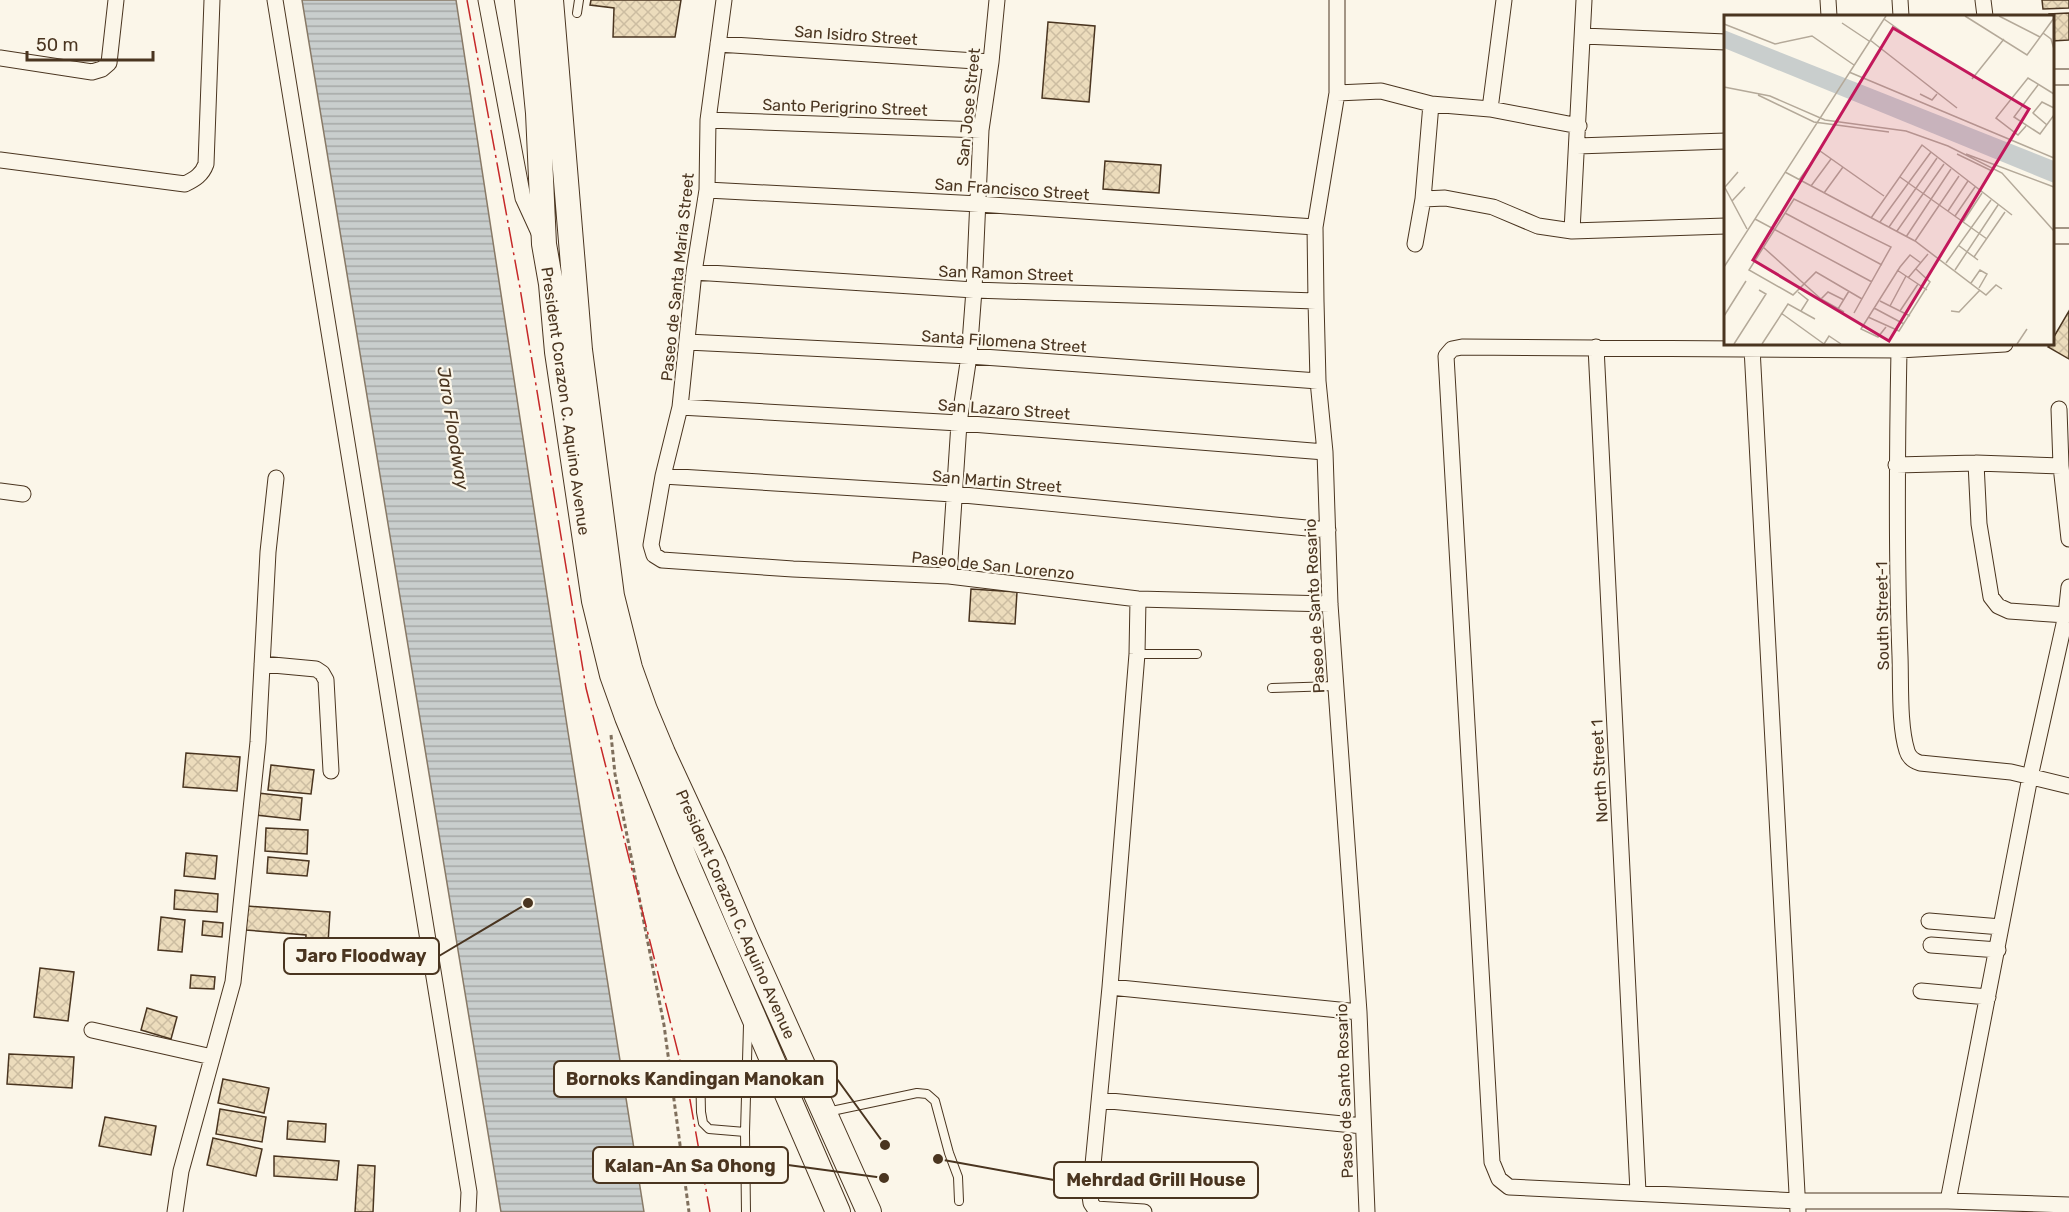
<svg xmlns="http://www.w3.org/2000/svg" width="2069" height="1212" viewBox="0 0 2069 1212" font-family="Rubik,sans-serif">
	<defs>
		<pattern id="water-rules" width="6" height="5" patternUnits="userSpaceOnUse" patternTransform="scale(1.5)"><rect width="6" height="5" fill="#c9cecd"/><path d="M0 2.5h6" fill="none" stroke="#a5a8a6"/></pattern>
		<pattern id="building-cross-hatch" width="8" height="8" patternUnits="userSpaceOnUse" patternTransform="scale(1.5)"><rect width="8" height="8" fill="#ecdcbc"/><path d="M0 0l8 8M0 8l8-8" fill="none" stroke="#ccbda1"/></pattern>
	</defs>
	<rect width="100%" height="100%" fill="#fbf6e9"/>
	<!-- water -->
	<path fill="url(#water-rules)" stroke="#887966" stroke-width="1.5" d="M302,0H456L568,732L644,1212H501Z"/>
	<!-- building -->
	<path fill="url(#building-cross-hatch)" stroke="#4a3520" stroke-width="1.5" d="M591,0H681L675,37H613L614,8L590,5Z
		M2042,0H2069V8L2043,9Z
		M2069,13V40L2052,41V16H2049V14Z
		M1048,22L1095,26L1089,102L1042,98Z
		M1105,161L1161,165L1159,193L1103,189Z
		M2069,311V359L2048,347L2052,344V340Z
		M971,589L1017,592L1015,624L969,621Z
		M186,753L240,757L237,791L183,787Z
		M271,765L314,770L311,794L268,790Z
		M258,793L302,798L300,820L256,815Z
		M266,828L308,830L307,854L265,851Z
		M186,853L217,856L215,879L184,876Z
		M268,857L309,861L307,876L267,873Z
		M175,890L218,894L217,912L174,909Z
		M247,906L330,912L327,959L305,957L306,935L246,930Z
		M161,917L185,920L182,952L158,950Z
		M203,921L223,923L222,937L202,935Z
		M40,968L74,972L68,1021L34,1017Z
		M191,975L215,977L214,989L190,988Z
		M147,1008L177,1017L171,1039L141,1030Z
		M9,1054L74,1057L72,1088L7,1084Z
		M223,1079L269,1088L264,1113L218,1103Z
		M220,1109L266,1117L262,1142L216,1134Z
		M105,1117L156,1126L151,1155L99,1146Z
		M288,1121L326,1124L325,1142L287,1139Z
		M213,1138L262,1149L256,1176L207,1165Z
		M274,1156L339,1161L337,1180L274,1176Z
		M358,1165L375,1166L373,1212H355Z"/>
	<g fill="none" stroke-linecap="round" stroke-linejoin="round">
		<defs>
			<path id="lane" d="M577,13L579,0
				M1137,654H1197
				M1272,688L1335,686
				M700,1066L701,1112L703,1123L709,1129L745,1132L748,1025
				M827,1112L917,1093L927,1094L935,1101L949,1153L958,1177L959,1201
				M745,1132L746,1212"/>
			<path id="street" d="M275,0L469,1192L468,1212
				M486,0L523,198L539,233
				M724,0L708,120L707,190L694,272L680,407L663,476L651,545L654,555L662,560L793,569L949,576L1138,599L1330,604
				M1337,0V93L1315,227L1316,301L1318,381L1325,452L1330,604L1359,1012L1367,1212
				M1828,0L1829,16
				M1900,0L1901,16
				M1983,0L1985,16
				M1583,36L1726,42
				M718,44L991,62
				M0,58L92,72L102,69L109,63L116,0
				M2052,77H2069
				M1337,93L1381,91L1431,104L1490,109L1579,126
				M1431,104L1423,199L1445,198L1493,207L1538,226L1572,231L1726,226
				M1490,109L1504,0
				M708,120L981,130
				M1577,146L1726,141
				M0,160L185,184C195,179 202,175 206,164L212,0
				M707,190L979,204L1315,227
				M1572,231L1584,0
				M2052,236H2069
				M1415,244L1423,199
				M694,272L974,290L1316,301
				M687,342L969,356L1318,381
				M2005,344L1899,350L1462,347L1452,349L1446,356L1492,1162L1499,1179L1509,1187L1798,1201H1948L2069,1205
				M1596,347L1638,1192
				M1752,348L1798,1212
				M1899,350C1897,452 1896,554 1900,656C1901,684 1899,726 1907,751C1909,758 1914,761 1920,763L2011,772L2069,786
				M680,407L959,423L1325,452
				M2059,409L2061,466L2069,539
				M1976,463L1979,524L1991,597L1998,606L2009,611L2066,615
				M1896,465L1976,463L2061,466
				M663,476L953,494L1328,530
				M0,491L23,494
				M949,576L959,423L969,356L974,290L981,130L991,62L997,0
				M1138,599L1137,654L1110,987L1090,1196L1091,1203L1095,1209L1144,1212
				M262,664L316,669L322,673L326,680L331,771
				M1929,921L2001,927
				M1931,945L1998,950
				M1110,987L1359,1012
				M1921,991L1988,997
				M92,1030L212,1057
				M1100,1100L1363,1126
				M1948,1201L2030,777L2066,615L2069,587
				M175,1212L181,1171L233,982L258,742L268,552L276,478"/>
			<path id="primary" d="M527,0L538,113L544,244L551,284L557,352L594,601L612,675L627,717L689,868L838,1212
				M551,0L580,350L612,596L630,668L645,710L663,753L714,863L746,938L869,1212"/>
		</defs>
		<!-- lane casing -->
		<use href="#lane" stroke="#4a3520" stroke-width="10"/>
		<!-- street casing -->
		<use href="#street" stroke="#4a3520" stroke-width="17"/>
		<!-- primary casing -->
		<use href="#primary" stroke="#4a3520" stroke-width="26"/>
		<!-- path -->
		<path stroke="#7f6f5c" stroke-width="3" stroke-dasharray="4.5 3" stroke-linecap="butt" d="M611,735L615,774L664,1025L689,1212"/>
		<!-- lane -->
		<use href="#lane" stroke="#fbf6e9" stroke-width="8"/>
		<!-- street -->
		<use href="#street" stroke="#fbf6e9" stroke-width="15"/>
		<!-- primary -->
		<use href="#primary" stroke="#fbf6e9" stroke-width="24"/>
		<!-- power -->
		<path stroke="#c62828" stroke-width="1.5" stroke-dasharray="21 4.5 3 4.5" stroke-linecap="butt" d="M467,0L520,288L586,688L690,1100L710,1212"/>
	</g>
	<g text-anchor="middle" stroke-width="4.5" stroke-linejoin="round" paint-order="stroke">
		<!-- street labels -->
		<g font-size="16" fill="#4a3520" stroke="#fbf6e9">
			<text transform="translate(856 35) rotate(4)" y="6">San Isidro Street</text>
			<text transform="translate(845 107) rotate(2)" y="6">Santo Perigrino Street</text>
			<text transform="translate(968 107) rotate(-84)" y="6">San Jose Street</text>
			<text transform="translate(1012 189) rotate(4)" y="6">San Francisco Street</text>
			<text transform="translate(1006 273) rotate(2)" y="6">San Ramon Street</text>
			<text transform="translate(677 277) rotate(-84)" y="6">Paseo de Santa Maria Street</text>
			<text transform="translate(1004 341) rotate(4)" y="6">Santa Filomena Street</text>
			<text transform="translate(566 401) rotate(82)" y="6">President Corazon C. Aquino Avenue</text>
			<text transform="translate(1004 409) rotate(4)" y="6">San Lazaro Street</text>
			<text transform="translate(997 481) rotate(5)" y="6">San Martin Street</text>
			<text transform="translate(993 565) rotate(6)" y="6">Paseo de San Lorenzo</text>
			<text transform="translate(1314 606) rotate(-93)" y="6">Paseo de Santo Rosario</text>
			<text transform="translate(1882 616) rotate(-91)" y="6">South Street-1</text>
			<text transform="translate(1599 771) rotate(-93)" y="6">North Street 1</text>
			<text transform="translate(736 914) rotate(66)" y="6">President Corazon C. Aquino Avenue</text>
			<text transform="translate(1344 1091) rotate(-92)" y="6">Paseo de Santo Rosario</text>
		</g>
		<!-- water labels -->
		<g font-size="18" font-style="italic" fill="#4a3520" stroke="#fbf6e9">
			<text transform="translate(453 428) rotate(81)" y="6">Jaro Floodway</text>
		</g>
	</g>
	<!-- overview -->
	<g transform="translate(1724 15)">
		<rect width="330" height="330" fill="#fbf6e9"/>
		<path d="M0,15L330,146V168L0,33Z" fill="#c9cecd"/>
		<path fill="none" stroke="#b4a999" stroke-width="1.5" d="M241,1L303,40L330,3M275,1L316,22M160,4L195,29M118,8L145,26M0,9L51,29L88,21L130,50M319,18L327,24L330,34M146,25L233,93M125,57L330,143M248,64L280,24M314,70L290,102L316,119L330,100M0,72L46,81L101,105L182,116L224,131L278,158L330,216M196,79L208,85L213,79M34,80L90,107L165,117M323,110L309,98L318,87L330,93M302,111L294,120L272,103L304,63L330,79M233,139L268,156M242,139L330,172M61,157L191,226L262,280L272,270L278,274M176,162L263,224M75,165L96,136L160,181M0,171L23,214M87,171L107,144M1,172L14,157M100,178L119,152M8,186L21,172M224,196L244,166M61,198L158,250M231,201L251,172M147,203L198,130L288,200M31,204L148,267M156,207L207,137M239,207L258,178M165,212L213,143M173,216L220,149M182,222L227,154M191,226L235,161M234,230L254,245M39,232L97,284L120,297M250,242L281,197M222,248L267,185M0,252L162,1M173,255L203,275M231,255L274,190M184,263L204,239M247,268L256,255L263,259L255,273M74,277L84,285L77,296M97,284L104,277L120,285M156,286L186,301M166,291L182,261M150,293L180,309M114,294L125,276M176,296L194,269M227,296L235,297L256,275M57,298L100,329M130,298L167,232L70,184L25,255L69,280L92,257L138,284M0,301L22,266M144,302L175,316L206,267L192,254M162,312L154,322L137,314L176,252L186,240L197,248M10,329L42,279L35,275M38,329L64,289L91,304M100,329L105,321L117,329M293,329L303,314"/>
		<path fill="#c2185b" fill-opacity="0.15" stroke="#c2185b" stroke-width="3" d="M169,13L305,94L165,326L29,245Z"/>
		<rect width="330" height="330" fill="none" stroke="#4a3520" stroke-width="3"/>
	</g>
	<!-- callouts -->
	<path fill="none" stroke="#4a3520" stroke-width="2" d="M528 903L439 956M885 1145L837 1079M884 1178L788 1165M938 1159L1054 1180"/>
	<g fill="#4a3520" stroke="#fbf6e9" stroke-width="2">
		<circle cx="528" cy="903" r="6"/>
		<circle cx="885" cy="1145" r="6"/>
		<circle cx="884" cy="1178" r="6"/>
		<circle cx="938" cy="1159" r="6"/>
	</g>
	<g fill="#fbf6e9" stroke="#4a3520" stroke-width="2">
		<rect x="284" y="938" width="155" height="36" rx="6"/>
		<rect x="554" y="1061" width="283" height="36" rx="6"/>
		<rect x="593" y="1147" width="195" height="36" rx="6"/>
		<rect x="1054" y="1162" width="204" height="36" rx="6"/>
	</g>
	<g font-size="18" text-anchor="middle" font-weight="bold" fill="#4a3520">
		<text x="361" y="962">Jaro Floodway</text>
		<text x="695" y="1085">Bornoks Kandingan Manokan</text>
		<text x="690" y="1172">Kalan-An Sa Ohong</text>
		<text x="1156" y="1186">Mehrdad Grill House</text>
	</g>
	<!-- scale -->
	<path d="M27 51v9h126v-9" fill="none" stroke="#4a3520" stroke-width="3"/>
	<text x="36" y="51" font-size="18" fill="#4a3520" stroke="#fbf6e9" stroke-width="4.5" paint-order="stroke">50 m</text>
</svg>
